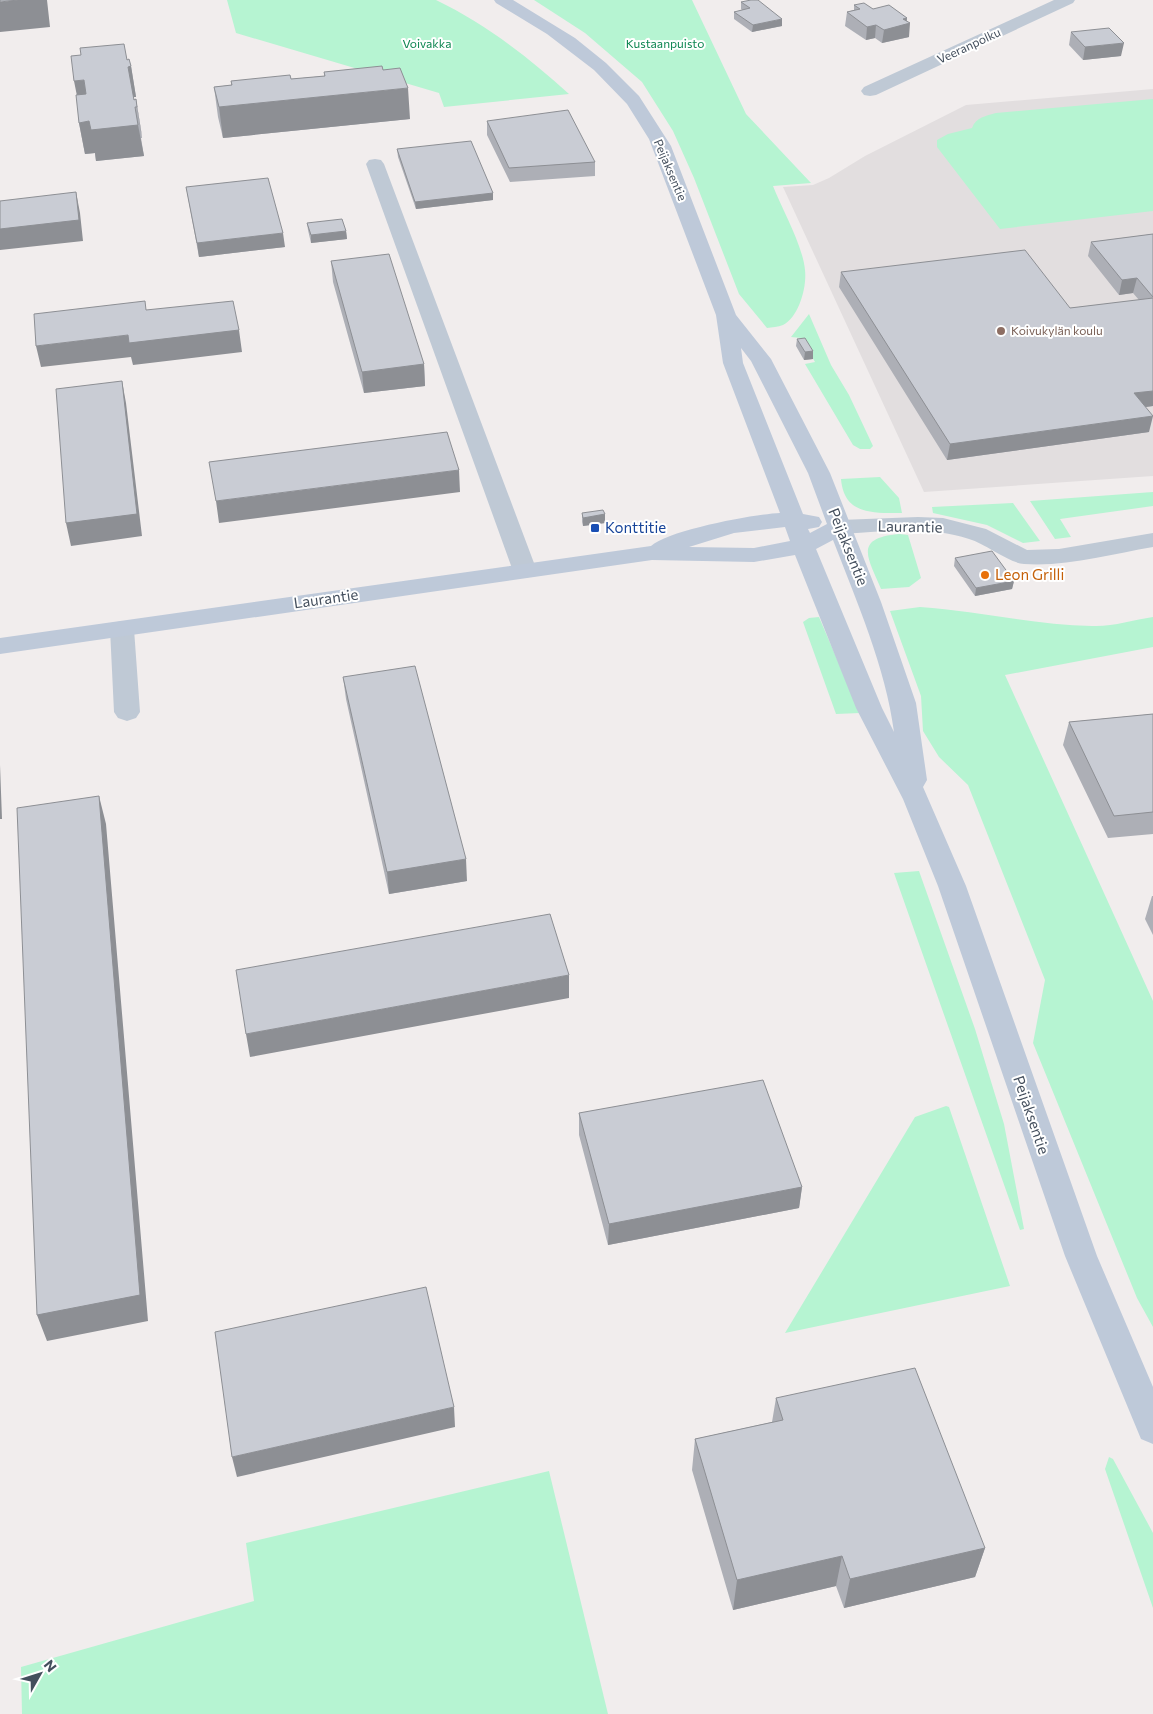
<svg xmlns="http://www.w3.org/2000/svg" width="1153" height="1714" viewBox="0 0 1153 1714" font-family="Commissioner,sans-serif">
	<rect width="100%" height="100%" fill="#f1eded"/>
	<!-- education -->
	<path fill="#e2dedf" d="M1153,89V476L924,492L783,187L813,185L829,178L865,156L966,105Z"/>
	<!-- green -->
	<path fill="#b6f4d2" d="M227,0H436C486,24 528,57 569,94L444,107L439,93L236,33Z
		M534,0H692L746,114L811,183L773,186C782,209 803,246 805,270C807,287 799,317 783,325C778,327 772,327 767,328L739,294L694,178L673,131L642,82L585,33Z
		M1153,99V211L1000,229L937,147V140L948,134L972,128C976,117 986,116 996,113Z
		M809,314L831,365L849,395L873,446L870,449H860L853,445L805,364L815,362L801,338L791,337Z
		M880,477L899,498L902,513C873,513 844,515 841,479Z
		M1153,492V506L1060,519L1071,537L1055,539L1030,501Z
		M1013,503L1040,541L1023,543L987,525L933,513L932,507Z
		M899,534L908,535L921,578L909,587L881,589C868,558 853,538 899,534Z
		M920,607C978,611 1034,625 1092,626C1112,627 1133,620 1153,617V647L1005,675L1153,1001V1327L1137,1298L1033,1043L1045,980L968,785L939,757L923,731L921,696L890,611Z
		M819,617L860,713L836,714L803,622L809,618Z
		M919,871L975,1029L1004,1124L1024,1229L1020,1230L894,873Z
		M946,1106L949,1107L1010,1286L785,1333L915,1117Z
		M1109,1457L1113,1459L1153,1533V1608L1105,1469Z
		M549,1471L608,1714H22L21,1667L254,1601L246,1543Z"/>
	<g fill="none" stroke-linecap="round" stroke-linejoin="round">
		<!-- street -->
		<path fill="#bfc9d5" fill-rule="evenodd" d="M1054,0H1075L1073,3L876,95L870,96L864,95L861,91L864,87Z
			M375,159L381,160L384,164L537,571L533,576L525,578L517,576L513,571L366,164L369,160Z
			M918,517L943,518L986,529L1027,550L1059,549L1153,533V547C1111,554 1067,567 1024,564C1009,563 986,544 969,539C928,525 882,532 840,534L832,532L828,527L832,522L840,520Z
			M122,621L131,623L134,629L140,712L136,718L127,721L118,718L114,712L110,629L113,623Z"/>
		<!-- secondary -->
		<path fill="#bec9d9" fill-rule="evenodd" d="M494,0H513L575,38L606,63L639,96L671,146L736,315L771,359L830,473L881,602L916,703L927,780L923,787L966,886L1097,1256L1153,1387V1444L1141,1439L1065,1256L938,886L903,799L856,708L795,555L754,562L652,560L0,654V638L651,546C669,530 755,514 780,513L723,363L716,315L649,139L627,104L594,70L547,34L496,3ZM741,348L751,361L808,473L827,524L810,533L808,529L819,527L822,522L819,517L803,514L743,363ZM785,527L790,541L754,548L689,547L734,533ZM833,540C856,600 886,668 894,732L882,708L816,549Z"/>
	</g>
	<!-- wall -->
	<path fill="#adafb6" d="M741,2L782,26L752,32L734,19V12L742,10L741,9Z
		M854,5L873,9L907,18V21L909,37L882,43L875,38L866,40L845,26L847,12L854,10Z
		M1071,32L1121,56L1083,60L1069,45Z
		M127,60L131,66L136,97H133L134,100L136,99L141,130L142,138H141L144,156L96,161L95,153L85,154L79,123L77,95Z
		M324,72L410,119L223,138L218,117L214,87L231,85V81L291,79L324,76Z
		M487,121L595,162V176L510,182L487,135Z
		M397,149L493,193V200L416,209L398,157Z
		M186,187L285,247L199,257Z
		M307,223L346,231L347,239L311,243L308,230Z
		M1153,234V406L1145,407L1149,432L947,460L839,287L841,272L1070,308L1139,300L1133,293L1119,295L1088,256L1091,242Z
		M331,261L424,364L425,386L364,393L333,282Z
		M797,339L813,351V359L804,360L796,346Z
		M582,513L605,514V523L583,526L582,522Z
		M955,558L1014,581L1012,589L975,596L954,566Z
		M343,677L467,881L389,894L346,699Z
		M1153,714V834L1108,838L1063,745L1069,722Z
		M1152,896H1153V935L1145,919Z
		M579,1113L802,1187L799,1208L608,1245L579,1135Z
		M776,1398L985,1548L975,1577L844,1608L836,1586L733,1610L692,1470L695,1439L772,1422Z"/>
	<!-- shaded-wall -->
	<path fill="#8d8f94" d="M18,0H47L50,27L0,32V2Z
		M907,18L906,24L910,23L909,37L882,43L884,30L903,19Z
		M782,19V26L752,32L753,25Z
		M876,25L875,38L866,40L867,27Z
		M1124,43L1121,56L1083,60L1085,47Z
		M131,66L136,97H133L128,67Z
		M84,80L90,110L80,111L74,81Z
		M408,88L410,119L223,138L219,107Z
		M136,99L141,130L142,138L137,107Z
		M89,121L138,125L144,156L96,161L95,153L85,154L79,123Z
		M76,192L80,213L83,241L0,250V229Z
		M493,193V200L416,209L415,202Z
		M346,231L347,239L311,243V235Z
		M283,233L285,247L199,257L197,243Z
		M1137,278L1133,293L1119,295L1122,280Z
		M239,330L242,352L133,365L131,357L41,367L36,346L128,335Z
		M813,351V359L804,360L805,352Z
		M424,364L425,386L364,393L362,372Z
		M122,381L126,403L142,536L71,546L66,523Z
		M1153,391V406L1131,409L1134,393Z
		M1153,416L1149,432L947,460L950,444Z
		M459,470L460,492L219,523L216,501Z
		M605,514V523L583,526V518Z
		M1014,581L1012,589L975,596L976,588Z
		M0,765L2,819H0Z
		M99,796L106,824L148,1321L47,1341L37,1315Z
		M466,859L467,881L389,894L387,872Z
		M569,975V998L250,1057L246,1034Z
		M802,1187L799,1208L608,1245L609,1224Z
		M454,1407L455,1427L237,1477L232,1457Z
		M985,1548L975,1577L844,1608L850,1579Z
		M842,1556L836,1586L733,1610L737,1580Z"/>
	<!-- building -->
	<path fill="#c9ccd4" stroke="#8d8f94" d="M0,0H18L0,2Z
		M751,0H758L782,19L753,25L734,12L750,8L741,2Z
		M864,3L873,9L889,5L907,18L903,19L910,23L884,30L876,25L867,27L847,12L860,9L854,5Z
		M1109,28L1124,43L1085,47L1071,32Z
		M124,44L127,60L129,59L131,66L128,67L134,100L136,99L137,107H135L138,125L91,130L89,121L79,123L76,95L86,94L84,80L74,81L71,56L81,55L80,48Z
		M382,66L383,70L400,68L408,88L219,107L214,87L232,85L231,81L290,75L291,79L325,76L324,72Z
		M568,110L595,162L509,168L487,121Z
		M471,141L493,193L415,202L397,149Z
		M268,178L283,233L197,243L186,187Z
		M76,192L79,220L0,229V201Z
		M342,219L346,231L311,235L307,223Z
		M1153,234V297L1137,278L1122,280L1091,242Z
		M1025,250L1070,308L1153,298V391L1134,393L1153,416L950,444L841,272Z
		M389,254L424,364L362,372L331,261Z
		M145,301L146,310L233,301L239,330L129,343L128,335L36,346L34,314Z
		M805,338L813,351L805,352L797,339Z
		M122,381L137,514L66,523L56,389Z
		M447,432L459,470L216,501L209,462Z
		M603,510L605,514L583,518L582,513Z
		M992,551L1014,581L976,588L955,558Z
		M415,666L466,859L387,872L343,677Z
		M1153,714V812L1114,816L1069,722Z
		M99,796L140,1295L37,1315L17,808Z
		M550,914L569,975L246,1034L236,970Z
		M763,1080L802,1187L609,1224L579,1113Z
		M426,1287L454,1407L232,1457L215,1332Z
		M915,1368L985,1548L850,1579L842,1556L737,1580L695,1439L783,1420L776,1398Z"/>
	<!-- markers -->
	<circle fill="#8d6e63" stroke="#fff" stroke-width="2" cx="1001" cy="331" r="5"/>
	<rect fill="#1a4fb4" stroke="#fff" stroke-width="2" x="590" y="523" width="10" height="10" rx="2.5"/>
	<circle fill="#e8710a" stroke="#fff" stroke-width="2" cx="985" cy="575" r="5"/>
	<g text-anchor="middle" stroke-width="4" stroke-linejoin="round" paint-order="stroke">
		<!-- far-park labels -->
		<g font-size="12" fill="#0d8651" stroke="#fff">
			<text x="427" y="48">Voivakka</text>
			<text x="665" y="48">Kustaanpuisto</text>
		</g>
		<!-- far-street labels -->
		<g font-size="12" fill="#444f5d" stroke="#fff">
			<text transform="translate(969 46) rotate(-25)" y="4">Veeranpolku</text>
			<text transform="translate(670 170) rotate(67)" y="4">Peijaksentie</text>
		</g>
		<!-- far-education labels -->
		<g font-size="12" fill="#785e54" stroke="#fff" text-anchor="start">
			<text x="1011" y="335">Koivukylän koulu</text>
		</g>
		<!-- street labels -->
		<g font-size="15" fill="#444f5d" stroke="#fff">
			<text transform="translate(910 527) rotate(1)" y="5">Laurantie</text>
			<text transform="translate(848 547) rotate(68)" y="5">Peijaksentie</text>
			<text transform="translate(326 599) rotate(-8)" y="5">Laurantie</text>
			<text transform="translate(1031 1115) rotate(71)" y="5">Peijaksentie</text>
		</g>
		<!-- transit labels -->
		<g font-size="15" fill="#164399" stroke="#fff" text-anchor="start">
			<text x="605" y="533">Konttitie</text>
		</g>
		<!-- food labels -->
		<g font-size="15" fill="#c56008" stroke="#fff" text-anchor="start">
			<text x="995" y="580">Leon Grilli</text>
		</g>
	</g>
	<!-- north arrow -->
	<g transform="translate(40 1674) rotate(51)" stroke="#ffffff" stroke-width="4" paint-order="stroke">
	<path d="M0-4L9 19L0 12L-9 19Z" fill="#444f5d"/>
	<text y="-8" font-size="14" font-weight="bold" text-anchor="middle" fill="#444f5d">N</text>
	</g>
</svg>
